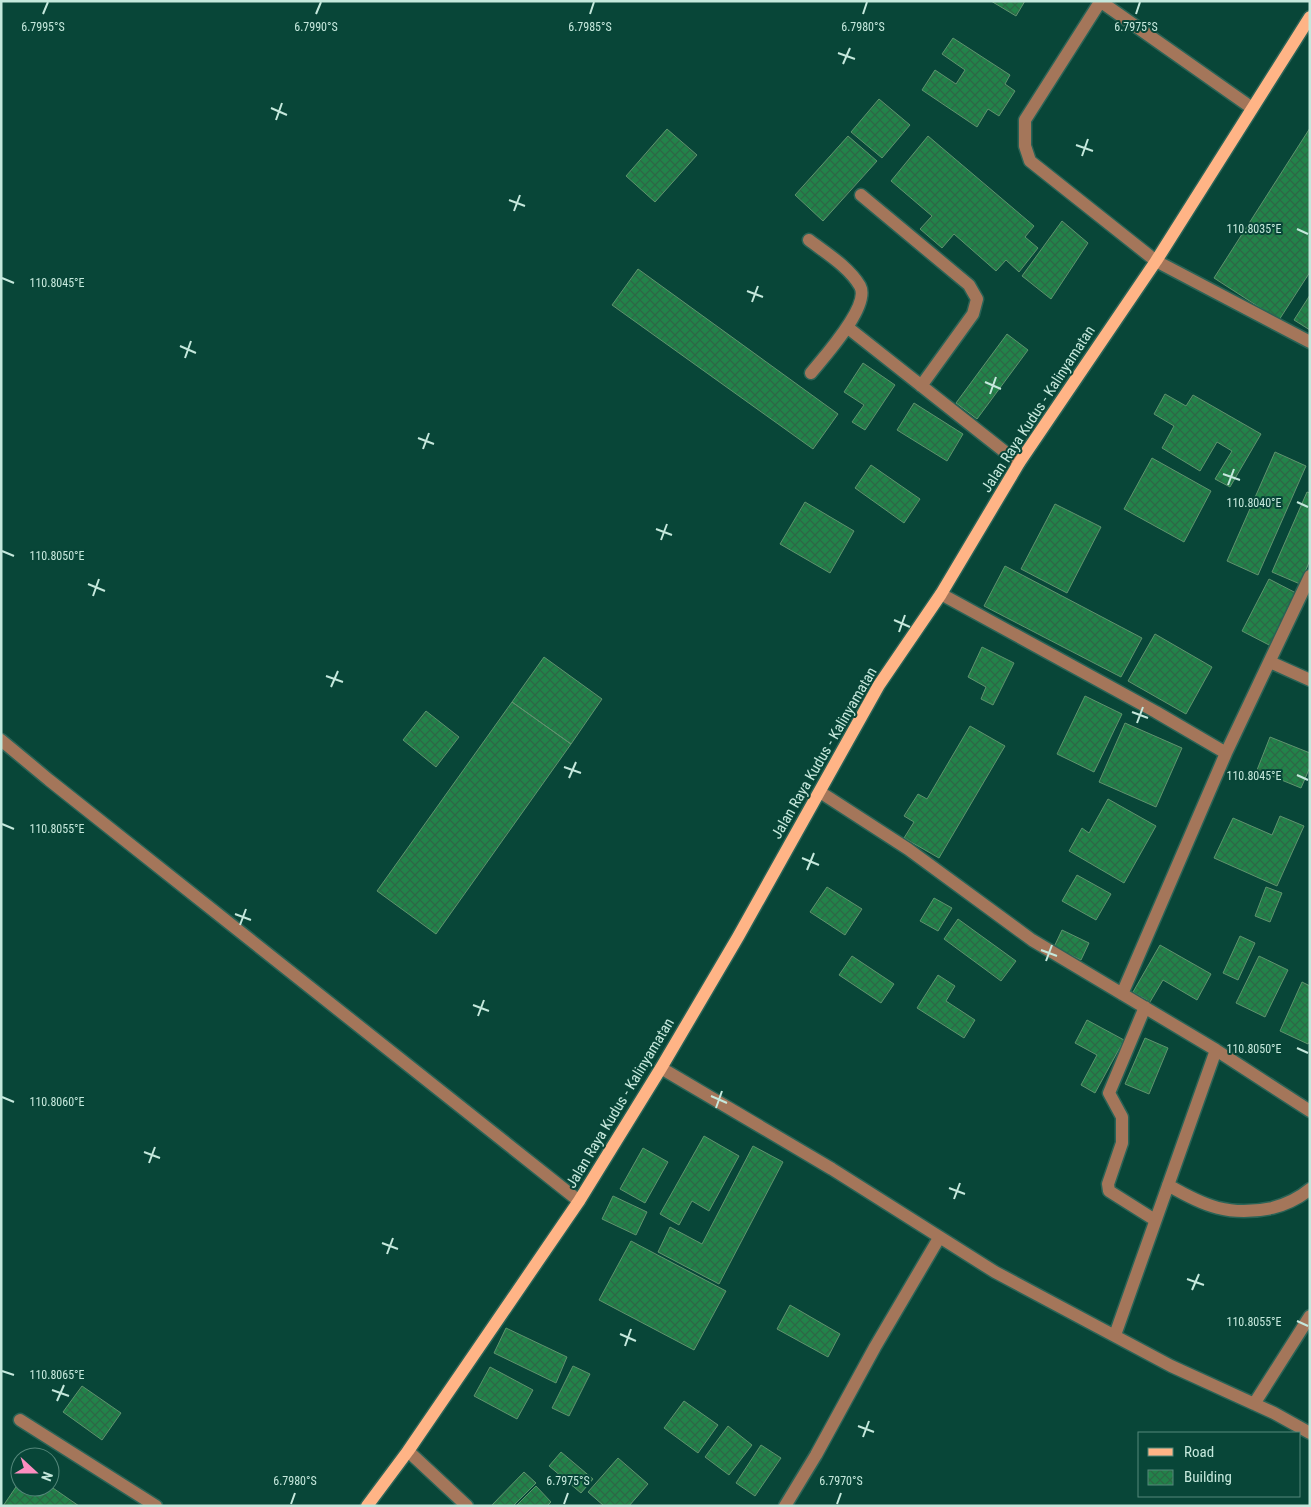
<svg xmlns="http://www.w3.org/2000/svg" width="1311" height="1507" viewBox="0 0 1311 1507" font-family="'Roboto Condensed',sans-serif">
	<defs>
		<pattern id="building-cross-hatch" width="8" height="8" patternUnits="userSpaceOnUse" patternTransform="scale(1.25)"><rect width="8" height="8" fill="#22834a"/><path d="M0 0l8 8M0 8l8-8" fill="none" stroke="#2d6846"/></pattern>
	</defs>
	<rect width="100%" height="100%" fill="#084638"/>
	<!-- building -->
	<path fill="url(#building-cross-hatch)" stroke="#5f936e" d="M991,1H1025L1016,16Z
		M953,38L1010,75L1005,84L1015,91L999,116L988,109L977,127L922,90L935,70L956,84L965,70L942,54Z
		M879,99L910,125L882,158L851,132Z
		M1310,128V272L1279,320L1214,278Z
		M667,129L697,155L655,202L626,176Z
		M848,136L877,161L823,221L795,195Z
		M928,136L1034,226L1025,237L1038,248L1019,272L1006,260L996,271L954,234L942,248L920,229L932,216L891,181Z
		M1062,221L1088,243L1051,299L1022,276Z
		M638,269L838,414L813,449L612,305Z
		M1310,295V330L1294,320Z
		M1007,334L1028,350L977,419L956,403Z
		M863,363L895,385L865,430L852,422L864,405L844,392Z
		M1165,394L1186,406L1193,395L1261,434L1230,487L1215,479L1232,451L1217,442L1200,471L1162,448L1174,426L1154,414Z
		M914,403L963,434L947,461L897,430Z
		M1275,452L1306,466L1258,575L1227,561Z
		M1152,458L1211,491L1184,542L1124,509Z
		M871,465L920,499L904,523L855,488Z
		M1307,492L1310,493V560L1300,584L1272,572Z
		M805,502L854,531L830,573L780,544Z
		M1055,504L1101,527L1067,593L1021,569Z
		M1005,566L1142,638L1121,677L984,606Z
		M1269,579L1298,594L1271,646L1242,631Z
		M1155,634L1212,667L1186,714L1128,681Z
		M982,647L1014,663L993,705L981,699L986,687L968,677Z
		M544,657L602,699L571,744L512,702Z
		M1085,696L1122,714L1094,772L1057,754Z
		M512,702L571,744L436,934L377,891Z
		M426,711L459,737L436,767L403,740Z
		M1125,723L1182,748L1156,807L1099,782Z
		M970,726L1005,746L939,858L904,838L914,822L904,816L918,794L927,799Z
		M1270,737L1310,753V767L1301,788L1257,770Z
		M1108,799L1156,826L1124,883L1069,851L1082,828L1089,833Z
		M1280,816L1304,826L1277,886L1214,858L1233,818L1272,835Z
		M1077,875L1111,894L1096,920L1062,901Z
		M827,887L862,909L845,935L810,912Z
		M1266,887L1282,893L1270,922L1255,916Z
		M934,898L952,908L938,931L920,921Z
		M958,919L1016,961L1001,981L944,939Z
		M1062,930L1089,943L1081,960L1054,947Z
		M1240,936L1255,943L1238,980L1223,973Z
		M1160,945L1211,974L1197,1000L1163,980L1150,1002L1133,992Z
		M852,956L894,984L881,1003L839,975Z
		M1259,956L1288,970L1265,1017L1236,1003Z
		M938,975L955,986L946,1001L975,1020L964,1038L917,1008Z
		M1302,982L1310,986V1041L1308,1044L1280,1031Z
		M1087,1020L1124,1040L1095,1093L1081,1085L1097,1055L1075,1043Z
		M1145,1038L1168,1048L1149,1094L1125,1084Z
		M704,1136L739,1156L709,1211L692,1201L679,1225L660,1214Z
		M753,1146L783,1162L719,1284L658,1252L670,1227L702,1244Z
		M643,1148L668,1162L645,1203L620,1189Z
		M613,1196L647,1212L636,1235L602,1219Z
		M631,1241L726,1291L694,1350L599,1300Z
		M790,1305L840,1334L828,1357L777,1329Z
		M506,1328L567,1357L556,1383L494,1353Z
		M573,1366L590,1374L569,1416L552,1408Z
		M490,1367L533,1390L517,1419L474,1396Z
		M82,1386L121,1413L102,1440L63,1412Z
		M684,1401L718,1425L698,1453L664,1428Z
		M728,1426L752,1445L729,1475L705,1457Z
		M761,1445L781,1458L755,1496L736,1483Z
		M561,1452L593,1479L581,1493L549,1466Z
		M618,1458L648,1484L629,1506H604L588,1492Z
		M524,1472L536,1483L513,1506H491Z
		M20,1481V1487L50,1486L79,1506H3Z
		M536,1486L551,1502L547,1506H516Z"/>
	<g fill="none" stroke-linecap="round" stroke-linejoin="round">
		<defs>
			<path id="minor" d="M1100,1L1252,108
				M1100,2L1025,120V146L1030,161L1156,261L1310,342
				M861,195L969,285L977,299L973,314L921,386
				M809,240C826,253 849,267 860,286C871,306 823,358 811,373
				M847,327L1019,463
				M941,594L1156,712L1226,753
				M1270,662L1310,680
				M1,740L49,780L579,1201
				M820,792L908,849L1032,940L1216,1050L1310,1111
				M1122,994L1226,753L1310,576
				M1145,1007L1109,1093L1122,1117V1143L1108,1184L1109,1191L1155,1220
				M661,1068L832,1169L995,1272L1171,1366L1274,1413L1310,1433
				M1168,1185C1204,1206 1229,1217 1272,1208C1287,1204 1298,1199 1310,1189
				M1115,1335L1216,1050
				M1254,1404L1310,1316
				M20,1420L156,1506
				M408,1451L467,1506
				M785,1506L816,1455L875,1347L939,1238"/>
			<path id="major" d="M367,1506L408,1451L579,1201L661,1068L738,937L879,685L941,594L1019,463L1156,261L1310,17"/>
		</defs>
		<!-- minor casing -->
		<use href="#minor" stroke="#2a6356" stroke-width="15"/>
		<!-- major casing -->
		<use href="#major" stroke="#2a6356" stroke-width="15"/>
		<!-- minor -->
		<use href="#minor" stroke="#a4765a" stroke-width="12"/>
		<!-- major -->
		<use href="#major" stroke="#ffb486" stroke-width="12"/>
	</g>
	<!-- ticks -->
	<path fill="none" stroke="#c5e8dc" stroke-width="2" d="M43,14L48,2M316,14L321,2M590,14L594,2M863,14L867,2M1136,14L1140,2M838,53L855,59M843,64L850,48M271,108L287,115M276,120L282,103M1076,145L1093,151M1082,156L1088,139M509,200L525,206M514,211L520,195M1297,229L1308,234M2,278L14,283M747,291L763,297M752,302L758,286M180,346L196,353M185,358L191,341M985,382L1001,389M990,394L996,377M418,438L434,444M423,449L429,433M1223,474L1240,480M1228,485L1234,469M1297,502L1308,507M656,529L672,535M661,540L667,524M2,551L14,556M88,584L105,591M93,596L99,579M894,620L910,627M899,632L905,615M326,676L343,682M331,687L338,671M1132,712L1148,718M1137,723L1143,707M564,767L581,773M1297,775L1308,780M569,778L576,762M2,824L14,829M802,858L819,865M807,870L814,853M235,914L251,920M240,925L246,909M1041,950L1057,956M1046,961L1052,945M473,1005L489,1011M478,1016L484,1000M1297,1048L1308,1053M711,1096L727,1103M2,1097L14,1102M716,1108L722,1091M144,1152L160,1158M149,1163L155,1147M949,1188L965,1194M954,1199L960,1183M382,1243L398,1249M387,1254L393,1238M1187,1279L1204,1285M1192,1290L1199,1274M1297,1321L1308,1326M620,1334L636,1341M625,1346L631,1329M2,1371L14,1375M52,1390L69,1396M57,1401L64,1385M858,1426L874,1432M863,1437L869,1421M291,1504L295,1493M564,1504L568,1493M837,1504L841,1493"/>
	<g text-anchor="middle" stroke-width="4" stroke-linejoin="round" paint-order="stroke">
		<!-- street labels -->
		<g font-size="15" fill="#c5e8dc" stroke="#084638">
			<text transform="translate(1038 409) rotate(-57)" y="5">Jalan Raya Kudus - Kalinyamatan</text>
			<text transform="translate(824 753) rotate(-60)" y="5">Jalan Raya Kudus - Kalinyamatan</text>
			<text transform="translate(620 1103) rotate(-59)" y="5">Jalan Raya Kudus - Kalinyamatan</text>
		</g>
	</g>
	<g font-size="12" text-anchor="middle" fill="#c5e8dc" stroke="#084638" stroke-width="4" stroke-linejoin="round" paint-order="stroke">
		<text x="590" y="31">6.7985°S</text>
		<text x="863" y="31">6.7980°S</text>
		<text x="1136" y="31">6.7975°S</text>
		<text x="43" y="31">6.7995°S</text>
		<text x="316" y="31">6.7990°S</text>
		<text x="1254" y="233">110.8035°E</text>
		<text x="57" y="287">110.8045°E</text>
		<text x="1254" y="507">110.8040°E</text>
		<text x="57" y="560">110.8050°E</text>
		<text x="1254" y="780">110.8045°E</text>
		<text x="57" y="833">110.8055°E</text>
		<text x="1254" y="1053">110.8050°E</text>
		<text x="57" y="1106">110.8060°E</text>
		<text x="1254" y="1326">110.8055°E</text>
		<text x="57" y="1379">110.8065°E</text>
		<text x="295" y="1485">6.7980°S</text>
		<text x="568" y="1485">6.7975°S</text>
		<text x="841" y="1485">6.7970°S</text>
	</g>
	<!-- border -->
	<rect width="1311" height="1507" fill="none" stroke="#c5e8dc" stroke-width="5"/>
	<!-- legend -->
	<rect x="1138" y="1432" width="162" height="65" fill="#084638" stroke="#54877a"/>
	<rect x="1148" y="1448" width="25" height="8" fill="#ffb486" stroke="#54877a"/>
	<text x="1184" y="1457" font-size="15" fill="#c5e8dc">Road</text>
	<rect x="1148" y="1470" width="25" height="15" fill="url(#building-cross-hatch)" stroke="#54877a"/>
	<text x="1184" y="1482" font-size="15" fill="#c5e8dc">Building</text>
	<!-- north arrow -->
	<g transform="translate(35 1472) rotate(111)"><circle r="24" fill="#084638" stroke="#54877a"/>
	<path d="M0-4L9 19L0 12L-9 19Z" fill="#fd8ec0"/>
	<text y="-8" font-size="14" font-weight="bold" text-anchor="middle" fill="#c5e8dc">N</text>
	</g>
</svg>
